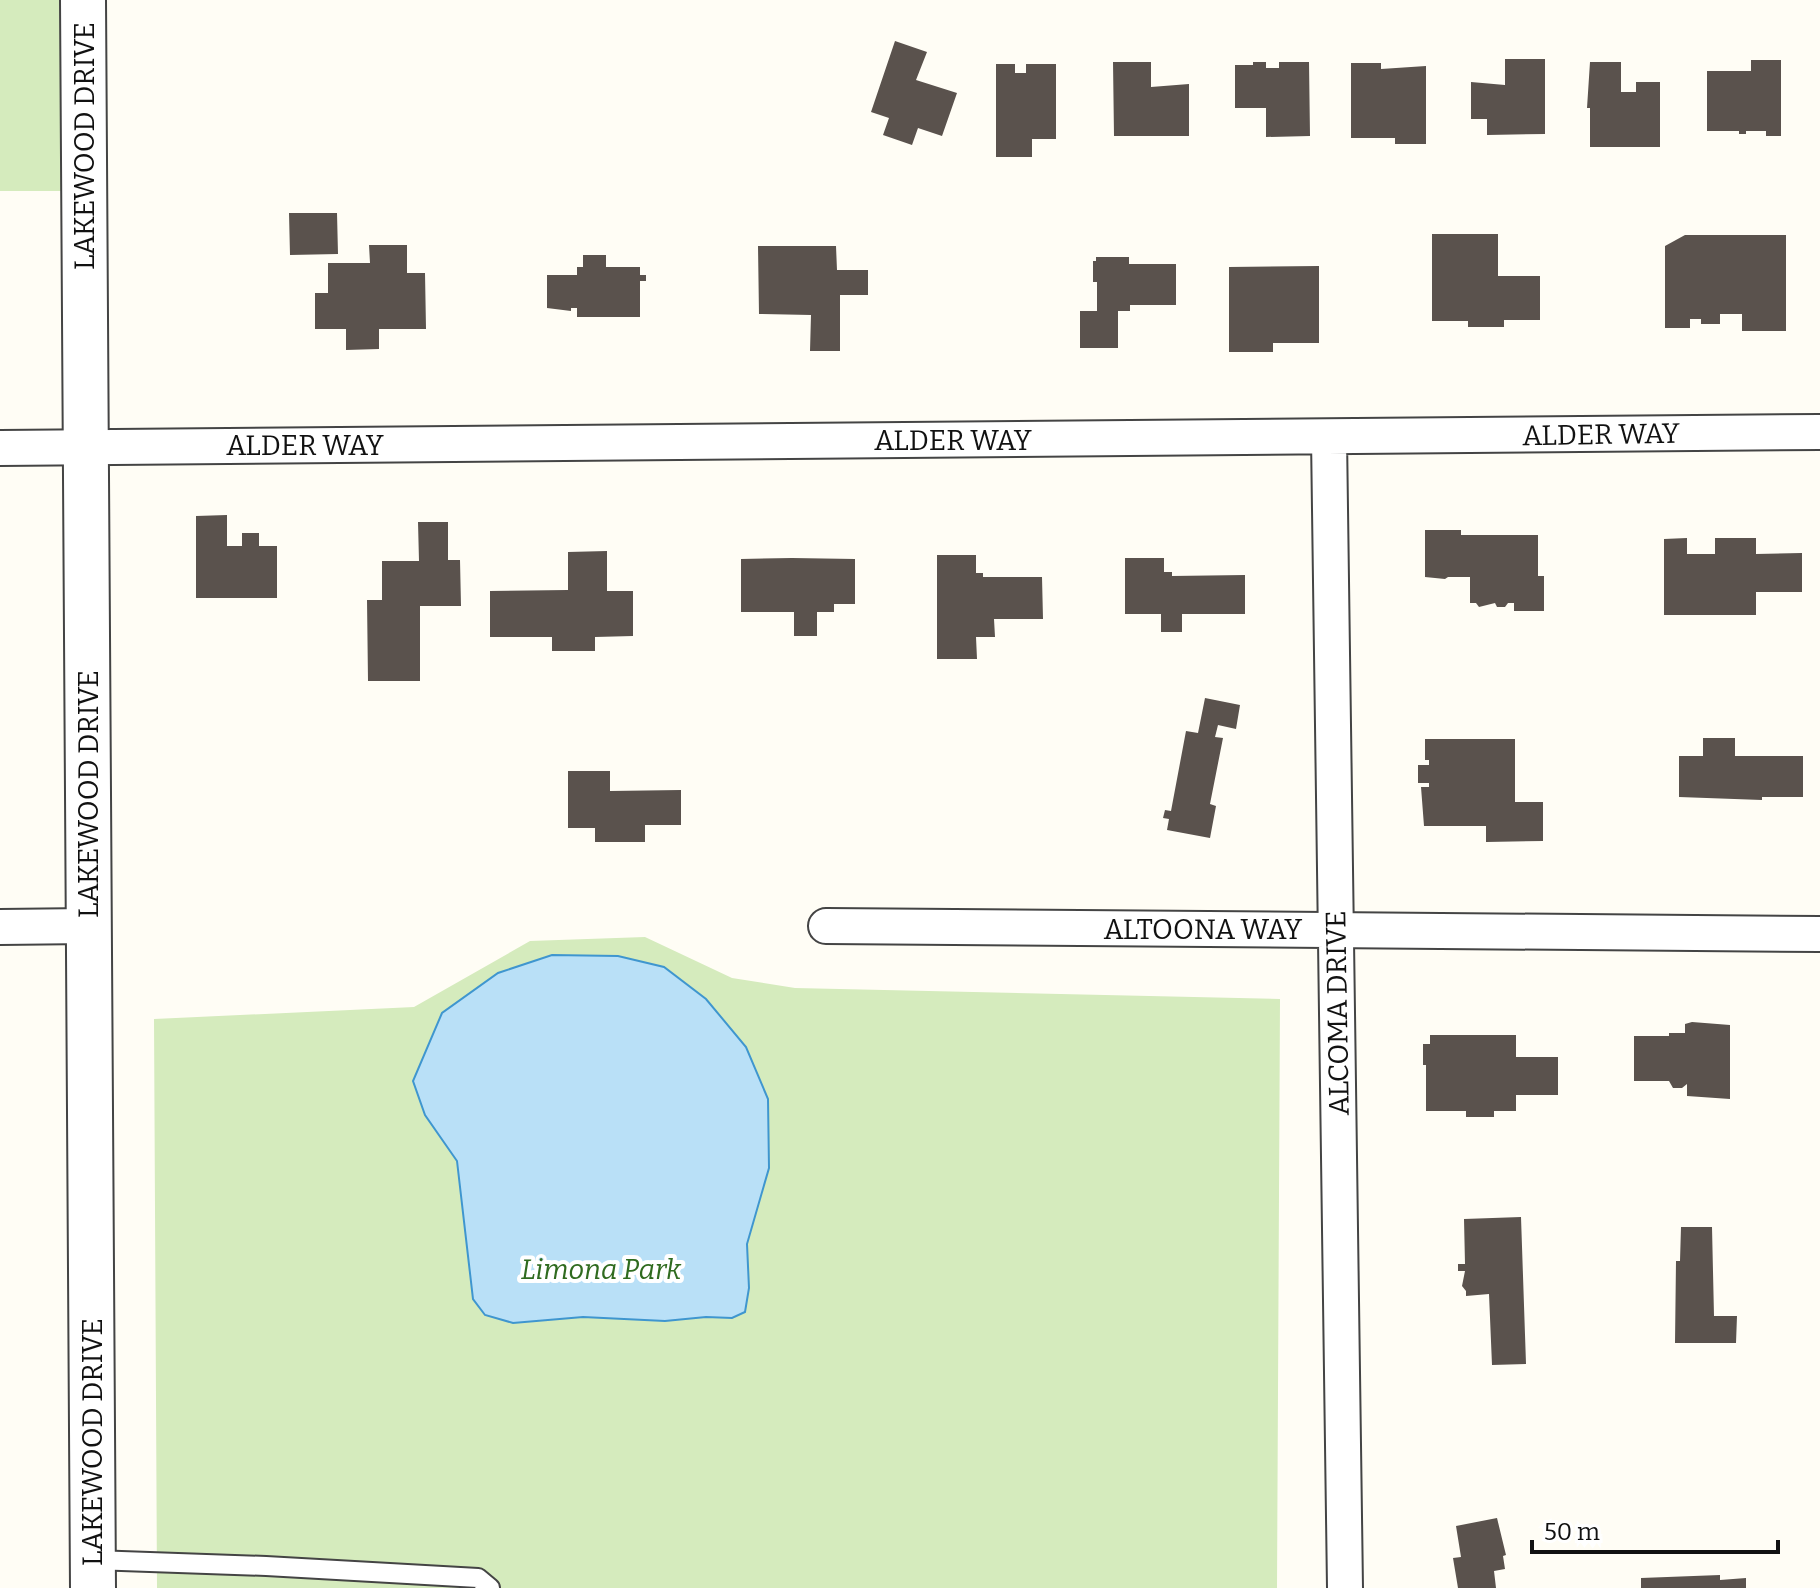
<svg xmlns="http://www.w3.org/2000/svg" width="1820" height="1588" viewBox="0 0 1820 1588" font-family="Bitter,serif">
	<rect width="100%" height="100%" fill="#fffdf5"/>
	<!-- green -->
	<path fill="#d5ebbd" d="M0,0H69V191H0Z
		M645,937L732,978L795,988L1280,999L1277,1588H157L154,1019L414,1007L530,941Z"/>
	<!-- water -->
	<path fill="#b9e0f7" stroke="#3f96cf" stroke-width="2" d="M552,955L618,956L664,967L706,999L746,1047L768,1099L769,1168L747,1244L749,1288L745,1312L732,1318L706,1317L665,1321L583,1317L513,1323L485,1315L473,1299L457,1161L425,1115L413,1081L442,1013L498,973Z"/>
	<!-- building -->
	<path fill="#5a524d" d="M895,41L927,52L916,80L957,93L942,136L918,128L912,145L883,135L889,118L871,112Z
		M1505,59H1545V134L1487,135V119H1471V82L1505,85Z
		M1751,60H1781V136H1766V131H1746V134H1739V131H1707V71H1751Z
		M1113,62H1151V87L1189,84V136H1114Z
		M1253,62H1266V68H1279V62H1309L1310,136L1266,137V108H1235V65H1253Z
		M1590,62H1621V92H1636V82H1660V147H1590V108H1587Z
		M1351,63H1381V69L1426,66V144H1395V138H1351Z
		M996,64H1015V73H1026V64H1056V139H1032V157H996Z
		M289,213H337L338,254L290,255Z
		M1432,234H1498V276H1540V320H1504V327H1468V321H1432Z
		M1685,235H1786V331H1742V314H1720V324H1701V319H1690V328H1665V246Z
		M369,245H407V273H425L426,329H379V349L346,350V329H315V293H328V263H370Z
		M758,246H836L837,270H868V295H840V351H810L811,315L759,314Z
		M583,255H606V267H640V275H646V281H640V317H577V308H571V311L547,308V275H577V267H583Z
		M1096,257H1129V264H1176V305H1130V311H1118V348H1080V311H1097V282H1093V261H1096Z
		M1319,266V343H1273V352H1229V267Z
		M227,515V546H242V533H259V546H277V598H196V516Z
		M418,522H448V560H460L461,606H420V681H368L367,600H382V561H419Z
		M1425,530H1461V535H1538V576H1544V611H1514V603H1508L1505,607H1497L1495,603L1479,607L1476,603H1470V577H1448L1445,579L1425,577Z
		M1687,538V554H1715V538H1756V554L1802,553V592H1756V615H1664V539Z
		M607,551V591H633V636L595,637V651H552V637H490V591L568,590V552Z
		M937,555H976V573H983V577H1042L1043,619H994L995,637H976L977,659H937Z
		M792,558L855,559V604H834V612H817V636H794V612H741V559Z
		M1125,558H1164V572H1172V576L1245,575V614H1182V632H1161V614H1125Z
		M1205,698L1240,705L1236,729L1218,725L1215,737L1223,738L1210,804L1216,806L1210,838L1167,830L1169,819L1163,818L1165,810L1171,811L1186,731L1198,733Z
		M1703,738H1735V756H1803V797H1762V800L1679,797V756H1703Z
		M1425,739H1515V802H1543V841L1486,842V826H1424L1421,787H1429V783H1418V765H1429V760H1425Z
		M568,771H610V791L681,790V825H645V842H595V828H568Z
		M1692,1022L1730,1025V1099L1687,1096V1084L1682,1088H1673L1669,1081H1634V1036H1669V1033H1685V1024Z
		M1430,1035H1516V1057H1558V1095H1516V1111H1494V1117H1466V1111H1426V1065H1423V1044H1430Z
		M1521,1217L1526,1364L1492,1365L1489,1294L1466,1296V1291L1462,1286L1465,1271H1458V1264H1465L1464,1219Z
		M1681,1227H1712L1714,1316H1737L1736,1343H1675L1676,1261H1680Z
		M1497,1518L1506,1555L1503,1556L1505,1569L1494,1571L1496,1588H1458L1453,1558L1461,1557L1456,1526Z
		M1720,1575V1580L1746,1578V1588H1641V1578Z"/>
	<g fill="none" stroke-linecap="round" stroke-linejoin="round">
		<defs>
			<path id="service" d="M93,1560L266,1566L478,1578L490,1588"/>
			<path id="minor" d="M1329,437L1345,1588
				M0,448L1820,432
				M826,926L1820,934
				M0,927L89,926"/>
			<path id="tertiary" d="M83,0L93,1588"/>
		</defs>
		<!-- service casing -->
		<use href="#service" stroke="#444" stroke-width="22"/>
		<!-- minor casing -->
		<use href="#minor" stroke="#444" stroke-width="38"/>
		<!-- tertiary casing -->
		<use href="#tertiary" stroke="#444" stroke-width="48"/>
		<!-- service -->
		<use href="#service" stroke="#fff" stroke-width="18"/>
		<!-- minor -->
		<use href="#minor" stroke="#fff" stroke-width="34"/>
		<!-- tertiary -->
		<use href="#tertiary" stroke="#fff" stroke-width="44"/>
	</g>
	<g text-anchor="middle" stroke-width="8" stroke-linejoin="round" paint-order="stroke">
		<!-- street labels -->
		<g font-size="28" fill="#111" stroke="#fff">
			<text transform="translate(84 146) rotate(-90)" y="10">LAKEWOOD DRIVE</text>
			<text transform="translate(1601 434) rotate(-1)" y="10">ALDER WAY</text>
			<text x="953" y="450">ALDER WAY</text>
			<text x="305" y="455">ALDER WAY</text>
			<text transform="translate(88 794) rotate(-90)" y="10">LAKEWOOD DRIVE</text>
			<text x="1203" y="939">ALTOONA WAY</text>
			<text transform="translate(1337 1013) rotate(-91)" y="10">ALCOMA DRIVE</text>
			<text transform="translate(92 1442) rotate(-90)" y="10">LAKEWOOD DRIVE</text>
		</g>
		<!-- park labels -->
		<g font-size="28" font-style="italic" fill="#2f6b1f" stroke="#fff">
			<text x="601" y="1279">Limona Park</text>
		</g>
	</g>
	<!-- scale -->
	<path d="M1532 1540v12h246v-12" fill="none" stroke="#111111" stroke-width="4"/>
	<text x="1544" y="1540" font-size="24" fill="#111111" stroke="#ffffff" stroke-width="6" paint-order="stroke">50 m</text>
</svg>
